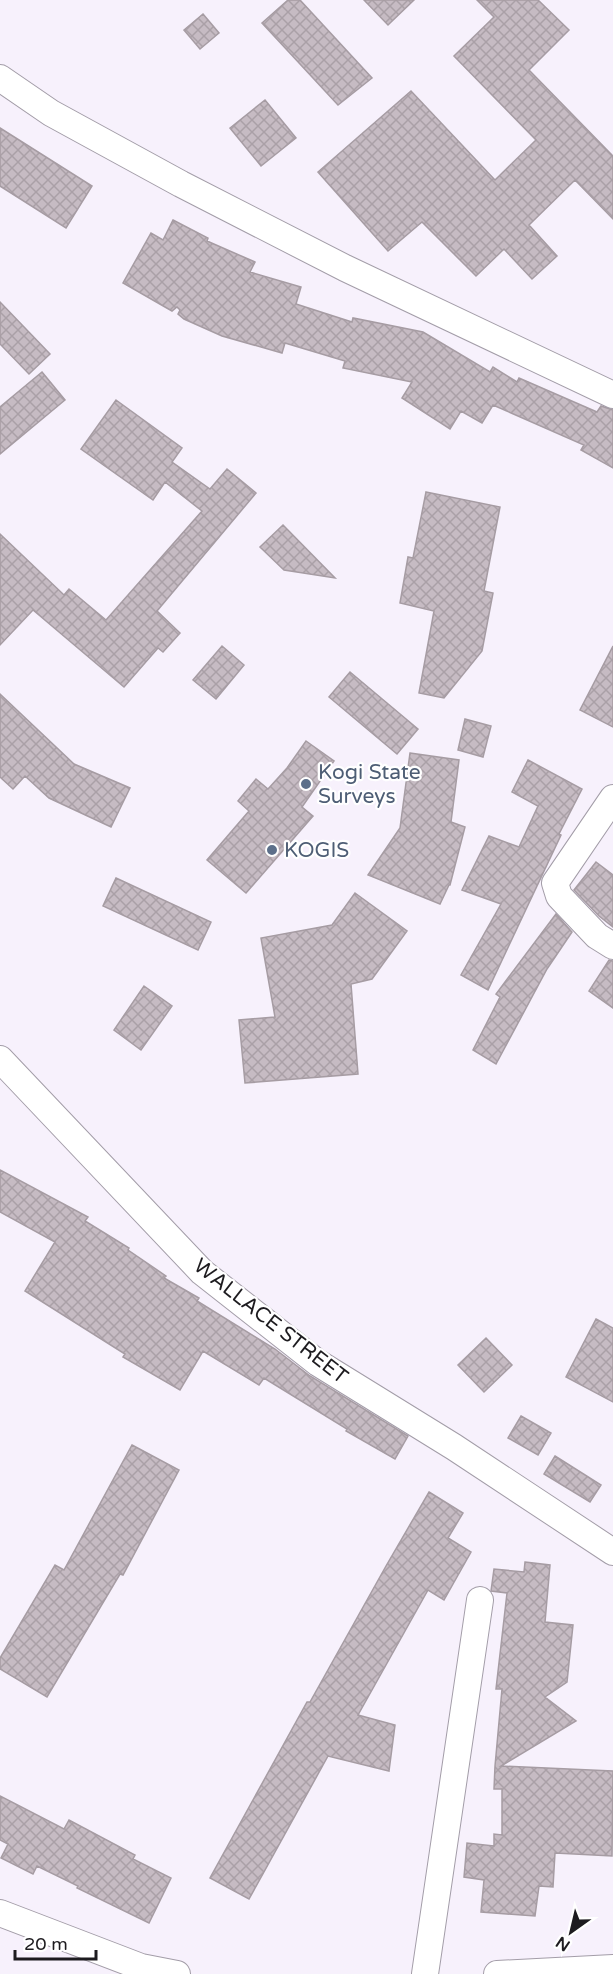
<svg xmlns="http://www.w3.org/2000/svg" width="613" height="1974" viewBox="0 0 613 1974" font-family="'Varela Round',sans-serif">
	<defs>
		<pattern id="building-cross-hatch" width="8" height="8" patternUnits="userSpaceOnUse" patternTransform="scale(1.5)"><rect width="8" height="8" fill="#c6bbc3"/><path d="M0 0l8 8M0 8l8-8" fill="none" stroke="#aaa0a7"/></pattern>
	</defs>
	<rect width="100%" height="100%" fill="#f7f1fc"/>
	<!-- building -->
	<path fill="url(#building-cross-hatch)" stroke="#a69ca3" stroke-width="1.5" d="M288,0H300L372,78L338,105L262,23Z
		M364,0H414L388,25Z
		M477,0H538L569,30L529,70L613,156V219L575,180L529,225L557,256L532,279L504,249L476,276L422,222L388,251L318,172L411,91L495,180L536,140L454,56L494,17Z
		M203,14L219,33L200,49L184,30Z
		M265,100L296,138L261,166L230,128Z
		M0,128L92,186L66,228L0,186Z
		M173,220L208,238L207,241L255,262L250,272L301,287L296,304L352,322L353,318L423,332L490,372L493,367L517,382L519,378L597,412L601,406L613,410V468L581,450L584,445L493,405L482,423L461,411L450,429L402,398L412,382L343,368L345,361L285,343L282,353L222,336L184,319L178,314L180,310L177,307L172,311L123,283L151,233L163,240Z
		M0,302L50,354L29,374L0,344Z
		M42,372L65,400L0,454V407Z
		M116,400L182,448L172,462L210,489L227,469L256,493L157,611L180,633L163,652L158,648L124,687L33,610L0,645V534L64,595L69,589L106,620L202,511L165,482L153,500L81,449Z
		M426,492L500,507L484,591L493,593L482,651L444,698L419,693L434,611L400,603L408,557L413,558Z
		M283,525L335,578L284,570L260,547Z
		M222,646L244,665L216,699L193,680Z
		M613,646V727L580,710Z
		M350,672L418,729L397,754L329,697Z
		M0,694L74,764L130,788L111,827L49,798L25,776L13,789L0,777Z
		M465,719L491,726L483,757L458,750Z
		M306,741L334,761L302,807L313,816L246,893L207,860L249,811L238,801L256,779L268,789L287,768Z
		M410,753L459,760L451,822L465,827L450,885H449L440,904L368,875L400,828Z
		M528,760L582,789L559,834L561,835L488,990L461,975L501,904L462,890L489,836L519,847L538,806L512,792Z
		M596,862L613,875V927L599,916L574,890Z
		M116,878L211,922L198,950L103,906Z
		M355,893L407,931L372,979L351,984L358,1074L245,1083L239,1020L275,1017L261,938L332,925Z
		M556,914L572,932L547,969L496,1064L473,1050L500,997L496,994Z
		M609,960L613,961V1008L589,991Z
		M144,986L172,1006L141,1050L114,1030Z
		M0,1170L88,1217L85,1221L129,1248L128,1250L166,1276L164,1278L199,1298L197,1301L275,1349L310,1376L408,1436L395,1459L346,1431L347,1429L264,1378L259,1385L203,1351L180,1390L123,1357L125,1354L25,1291L55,1242L0,1212Z
		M596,1319L613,1328V1402L566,1377Z
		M486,1338L512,1365L484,1392L458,1365Z
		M521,1416L551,1433L538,1455L508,1438Z
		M132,1445L179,1470L123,1575L120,1574L47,1697L0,1669V1658L55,1565L64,1570Z
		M555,1456L601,1485L590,1502L544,1474Z
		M429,1492L463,1513L448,1538L471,1552L444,1600L428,1590L358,1715L395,1725L389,1771L328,1756L249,1899L210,1878L307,1702H310L386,1566Z
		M525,1562L550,1565L545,1622L573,1625L567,1682L545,1697L576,1721L501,1766L613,1771L612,1856L555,1853L553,1887L539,1886L535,1916L481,1912L484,1880L464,1877L467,1843L494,1846V1834L502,1835V1789H494L495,1766L502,1689H496L507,1593L491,1591L494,1569L524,1572Z
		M0,1796L64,1829L69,1820L135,1855L133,1859L171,1878L149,1923L77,1888L78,1886L37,1866L33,1874L1,1858L8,1844L0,1840Z"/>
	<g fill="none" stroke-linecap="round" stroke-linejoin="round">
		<defs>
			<path id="street" d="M0,78L51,113L181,184L345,268L613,395
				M613,798L555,883L559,896L597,936L613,946
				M0,1059L202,1272L318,1363L454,1447L613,1552
				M0,1913L141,1967L177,1974
				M425,1974L480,1600
				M497,1974L613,1968"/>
		</defs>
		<!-- street casing -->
		<use href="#street" stroke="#a39da8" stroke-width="28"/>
		<!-- street -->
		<use href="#street" stroke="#fff" stroke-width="26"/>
	</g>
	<!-- markers -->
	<g fill="#5c6f8a" stroke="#fff" stroke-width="2">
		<circle cx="306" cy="784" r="6"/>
		<circle cx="272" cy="850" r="6"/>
	</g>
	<g text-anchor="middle" stroke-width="4.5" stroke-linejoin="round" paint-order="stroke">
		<!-- service labels -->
		<g font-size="21" fill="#4e5e75" stroke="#fff" text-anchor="start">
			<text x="318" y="779">Kogi State<tspan x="318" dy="24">Surveys</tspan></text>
			<text x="284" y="857">KOGIS</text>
		</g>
		<!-- street labels -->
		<g font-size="21" fill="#1d1b1f" stroke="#fff">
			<text transform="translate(271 1321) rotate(38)" y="7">WALLACE STREET</text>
		</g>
	</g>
	<!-- north arrow -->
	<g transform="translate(571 1932) rotate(214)" stroke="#ffffff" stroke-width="4.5" paint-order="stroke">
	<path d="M0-4.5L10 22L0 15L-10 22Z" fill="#1d1b1f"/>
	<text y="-9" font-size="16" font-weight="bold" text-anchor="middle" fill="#1d1b1f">N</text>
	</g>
	<!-- scale -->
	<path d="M15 1950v9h81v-9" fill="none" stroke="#1d1b1f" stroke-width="3"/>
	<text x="24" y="1950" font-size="18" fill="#1d1b1f" stroke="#ffffff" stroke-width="4.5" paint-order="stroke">20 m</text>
</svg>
